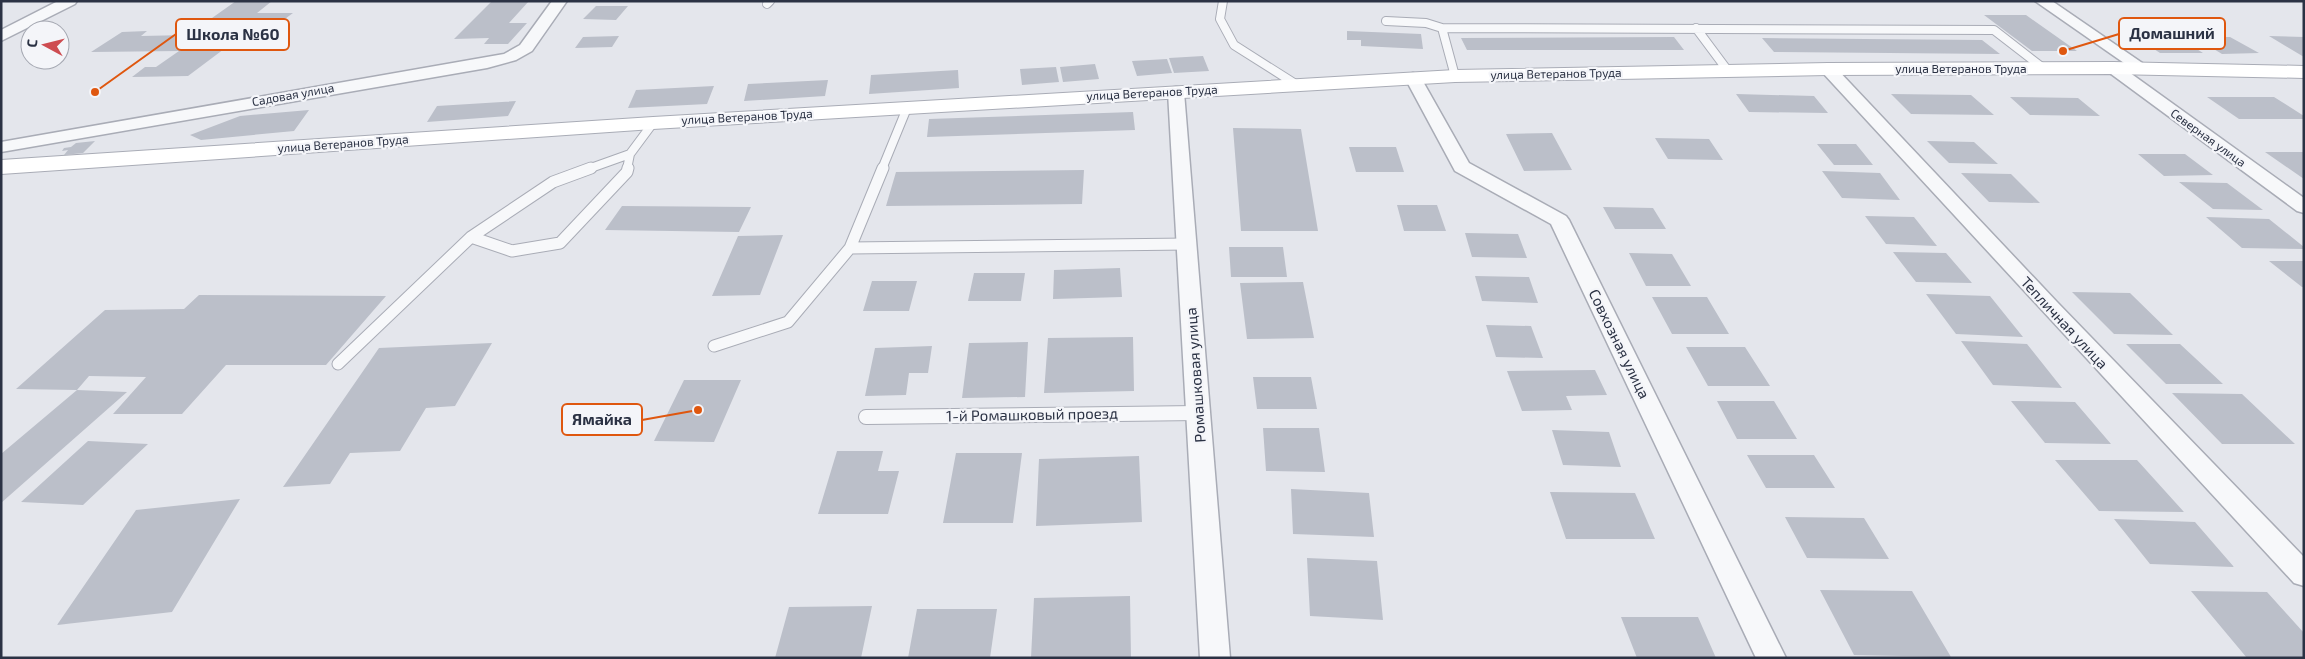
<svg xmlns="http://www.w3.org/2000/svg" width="2305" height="659" viewBox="0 0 2305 659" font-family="'Exo 2',sans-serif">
	<rect width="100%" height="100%" fill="#e4e6ec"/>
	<!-- building -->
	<path fill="#bbbfc9" d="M236,1H272L257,13H293L270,30L223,31L205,43H232L188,76L132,77L145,67H156L179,51L91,52L122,32L147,31L141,36L188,35Z
		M492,1H529L509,23H527L508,44H484L489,38L454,39Z
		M596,6H628L616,20L583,19Z
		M1984,15H2026L2077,51H2032Z
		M1347,31L1421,34L1423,49L1361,46V40H1347Z
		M2133,35H2175L2203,53H2160Z
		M619,36L612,47L575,48L583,37Z
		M2269,36L2304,37V57Z
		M1674,37L1684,50H1467L1461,38Z
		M2194,37H2230L2259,53L2222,54Z
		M1762,38L1982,40L2000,54L1774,52Z
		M1203,56L1209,71L1174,73L1169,58Z
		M1167,59L1172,73L1137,76L1132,61Z
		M1095,64L1099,79L1063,82L1060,67Z
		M1056,67L1059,82L1022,85L1020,69Z
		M958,70L959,88L869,94L871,75Z
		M828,80L825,96L744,101L748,84Z
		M714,86L707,104L628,108L636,90Z
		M1736,94L1814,96L1828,113L1749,112Z
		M1891,94L1971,95L1994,115L1911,114Z
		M2010,97L2078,98L2100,116L2030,115Z
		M2207,97H2274L2304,116V119H2239Z
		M516,101L508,116L427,122L437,106Z
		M309,110L294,131L201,140L190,135L240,116Z
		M1133,112L1135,130L927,137L929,119Z
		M1233,128L1301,129L1318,231H1241Z
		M1552,133L1572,170L1524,171L1506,134Z
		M1655,138L1709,139L1723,160L1668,159Z
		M95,141L83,153L64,155L68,150L62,151L64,148L71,147L76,143Z
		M1927,141L1974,142L1998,164L1949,163Z
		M1817,144H1856L1873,165H1834Z
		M1349,147H1396L1404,172H1356Z
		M2265,152H2304V179Z
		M2138,154H2185L2213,175L2164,176Z
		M1084,170L1082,204L886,206L896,172Z
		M1822,171L1880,173L1900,200L1842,198Z
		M1961,173L2011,174L2040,203L1989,202Z
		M2179,182L2227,183L2263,210L2213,209Z
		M1397,205H1437L1446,231H1404Z
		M622,206L751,207L739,232L605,230Z
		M1603,207L1653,208L1666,229H1615Z
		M1865,216L1914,217L1937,246L1886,244Z
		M2206,217L2269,219L2304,247V249L2242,248Z
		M1465,233L1518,234L1527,258L1472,257Z
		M783,235L760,295L712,296L738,236Z
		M1229,247H1283L1287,277H1231Z
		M1893,252L1946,253L1972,283L1916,282Z
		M1629,253L1672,254L1691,286H1646Z
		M2269,261H2304V287H2302Z
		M1120,268L1122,297L1053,299L1054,270Z
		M974,273H1025L1021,301H968Z
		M1475,276L1529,277L1538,303L1482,301Z
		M872,281H917L909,311H863Z
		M1303,282L1314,338L1247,339L1240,283Z
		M2072,292L2130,293L2173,335L2114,334Z
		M1926,294L1990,296L2023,337L1956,334Z
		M199,295L386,296L326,365H226L182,414H113L146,377L89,376L77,390L16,389L105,310L184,309Z
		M1652,297H1707L1729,334H1672Z
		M1486,325L1531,326L1543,358L1496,357Z
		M1133,337L1134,391L1044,393L1048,338Z
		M1961,341L2027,344L2062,388L1993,385Z
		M1028,342L1025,397L962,398L969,343Z
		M492,343L455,406L426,408L400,451L350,453L330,484L283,487L379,348Z
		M2126,344H2180L2223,384H2166Z
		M932,346L928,373H909L906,395L865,396L875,348Z
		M1686,347H1745L1770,386H1708Z
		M1595,370L1607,395L1566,396L1572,410L1522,411L1507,371Z
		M1253,377H1311L1317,409H1257Z
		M684,380H741L714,442L654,441Z
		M77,390L127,392L1,503V454Z
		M2172,393L2242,394L2295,444H2222Z
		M1717,401H1774L1797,439H1737Z
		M2011,401L2075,402L2111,444L2045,443Z
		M1263,428H1319L1325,472L1266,471Z
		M1552,430L1609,432L1621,467L1563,465Z
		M88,441L148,444L83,505L21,502Z
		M837,451H883L878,471H899L888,514H818Z
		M956,453H1022L1013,523H943Z
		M1747,455H1814L1835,488H1766Z
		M1139,456L1142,522L1036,526L1039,459Z
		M2055,460H2137L2184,512L2099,511Z
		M1291,489L1369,493L1374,537L1293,534Z
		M1550,492L1635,493L1655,539H1566Z
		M240,499L172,612L57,625L136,510Z
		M1785,517L1864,518L1889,559L1807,558Z
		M2114,519L2195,522L2234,567L2150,564Z
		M1307,558L1377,561L1383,620L1310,616Z
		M1820,590L1912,591L1951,657L1854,655Z
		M2191,591L2267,592L2304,633V658H2247Z
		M1130,596L1131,658H1031L1034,598Z
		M872,606L861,658H775L789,607Z
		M917,609H997L990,658H908Z
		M1621,617H1698L1716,658H1637Z"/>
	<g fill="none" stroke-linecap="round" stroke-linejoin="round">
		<defs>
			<path id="lane-far2" d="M1223,1L1220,19L1234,45L1297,85
				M767,4L770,1
				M1386,21L1426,23L1442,28
				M1696,28L1728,71
				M1455,76L1442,28L1994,30L2043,68
				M588,169L630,154L653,123
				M627,169L630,154
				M882,169L907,108"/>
			<path id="lane-far1" d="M471,237L512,251L560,243L627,172L628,168
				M850,248L1188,244
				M714,346L788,322L850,248L883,168
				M338,364L471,237L553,182L591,168"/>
			<path id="lane" d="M866,417L1198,413"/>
			<path id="street" d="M58,1H77L75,4L1,41V30Z
				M552,1H567L532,51L516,60L487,68L1,152V142L504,54L520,45Z
				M2035,1H2052L2151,69L2149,72H2137Z
				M2113,63L2119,65L2304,198V213L2297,211L2107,71L2105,68L2107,65Z
				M1828,64L1834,66L2057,302L2304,557V586L2294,583L1822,72L1820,69L1822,66Z
				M1413,73L1419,75L1421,78L1469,163L1566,216L1569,220L1786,658H1756L1551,224L1455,171L1405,78L1407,75Z
				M1176,87L1182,88L1184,92L1230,658H1200L1168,92L1170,88Z"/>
			<path id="secondary" d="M2113,62L2304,66V78L2113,74L1828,75L1455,82L653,129L1,174V160L653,117L1455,70L1828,63Z"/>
		</defs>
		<!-- lane-far2 casing -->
		<use href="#lane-far2" stroke="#a9acb6" stroke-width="10"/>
		<!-- lane-far1 casing -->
		<use href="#lane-far1" stroke="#a9acb6" stroke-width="13"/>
		<!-- lane casing -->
		<use href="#lane" stroke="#a9acb6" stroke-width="16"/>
		<!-- street casing -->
		<use href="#street" stroke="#a9acb6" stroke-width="3"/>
		<!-- secondary casing -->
		<use href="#secondary" stroke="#a9acb6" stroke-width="2"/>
		<!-- lane-far2 -->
		<use href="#lane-far2" stroke="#f7f8fa" stroke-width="8"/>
		<!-- lane-far1 -->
		<use href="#lane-far1" stroke="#f7f8fa" stroke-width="11"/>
		<!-- lane -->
		<use href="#lane" stroke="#f7f8fa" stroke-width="14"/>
		<!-- street -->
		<use href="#street" fill="#f7f8fa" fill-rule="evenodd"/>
		<!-- secondary -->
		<use href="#secondary" fill="#fff" fill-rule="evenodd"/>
	</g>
	<g text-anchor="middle" stroke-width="4.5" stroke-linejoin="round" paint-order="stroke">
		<!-- far-street labels -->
		<g font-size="12" fill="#2b3244" stroke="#f4f5f9">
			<text x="1961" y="73">улица Ветеранов Труда</text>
			<text transform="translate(1556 74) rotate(-1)" y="4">улица Ветеранов Труда</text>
			<text transform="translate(1152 93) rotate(-3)" y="4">улица Ветеранов Труда</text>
			<text transform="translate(293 95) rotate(-10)" y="4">Садовая улица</text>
			<text transform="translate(747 117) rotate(-3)" y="4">улица Ветеранов Труда</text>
			<text transform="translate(2208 138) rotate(36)" y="4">Северная улица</text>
			<text transform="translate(343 144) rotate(-4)" y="4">улица Ветеранов Труда</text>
		</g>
		<!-- street labels -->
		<g font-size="15" fill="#2b3244" stroke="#f4f5f9">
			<text transform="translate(2064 323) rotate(47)" y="5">Тепличная улица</text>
			<text transform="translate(1619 344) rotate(64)" y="5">Совхозная улица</text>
			<text transform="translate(1196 375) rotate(-94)" y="5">Ромашковая улица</text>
			<text transform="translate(1032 415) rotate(-1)" y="5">1-й Ромашковый проезд</text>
		</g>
	</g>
	<!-- callouts -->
	<path fill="none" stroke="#df570f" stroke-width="2" d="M2063 51L2119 34M95 92L176 34M698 410L642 420"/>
	<g fill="#df570f" stroke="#f4f5f9" stroke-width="2">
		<circle cx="2063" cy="51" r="5"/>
		<circle cx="95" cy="92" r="5"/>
		<circle cx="698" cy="410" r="5"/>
	</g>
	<g fill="#f4f5f9" stroke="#df570f" stroke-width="2">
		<rect x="2119" y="18" width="106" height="31" rx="5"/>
		<rect x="176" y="19" width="113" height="31" rx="5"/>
		<rect x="562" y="404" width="80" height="31" rx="5"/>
	</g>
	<g font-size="16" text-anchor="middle" font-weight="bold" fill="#2b3244">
		<text x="2172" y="39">Домашний</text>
		<text x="233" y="40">Школа №60</text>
		<text x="602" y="425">Ямайка</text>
	</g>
	<!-- border -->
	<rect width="2305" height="659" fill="none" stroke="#2b3244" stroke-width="5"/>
	<!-- north arrow -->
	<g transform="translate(45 45) rotate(277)"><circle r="24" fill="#f4f5f9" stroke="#a4a7b1"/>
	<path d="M0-4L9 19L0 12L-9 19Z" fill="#ce4c51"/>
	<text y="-8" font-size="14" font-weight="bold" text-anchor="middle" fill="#2b3244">С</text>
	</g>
</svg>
